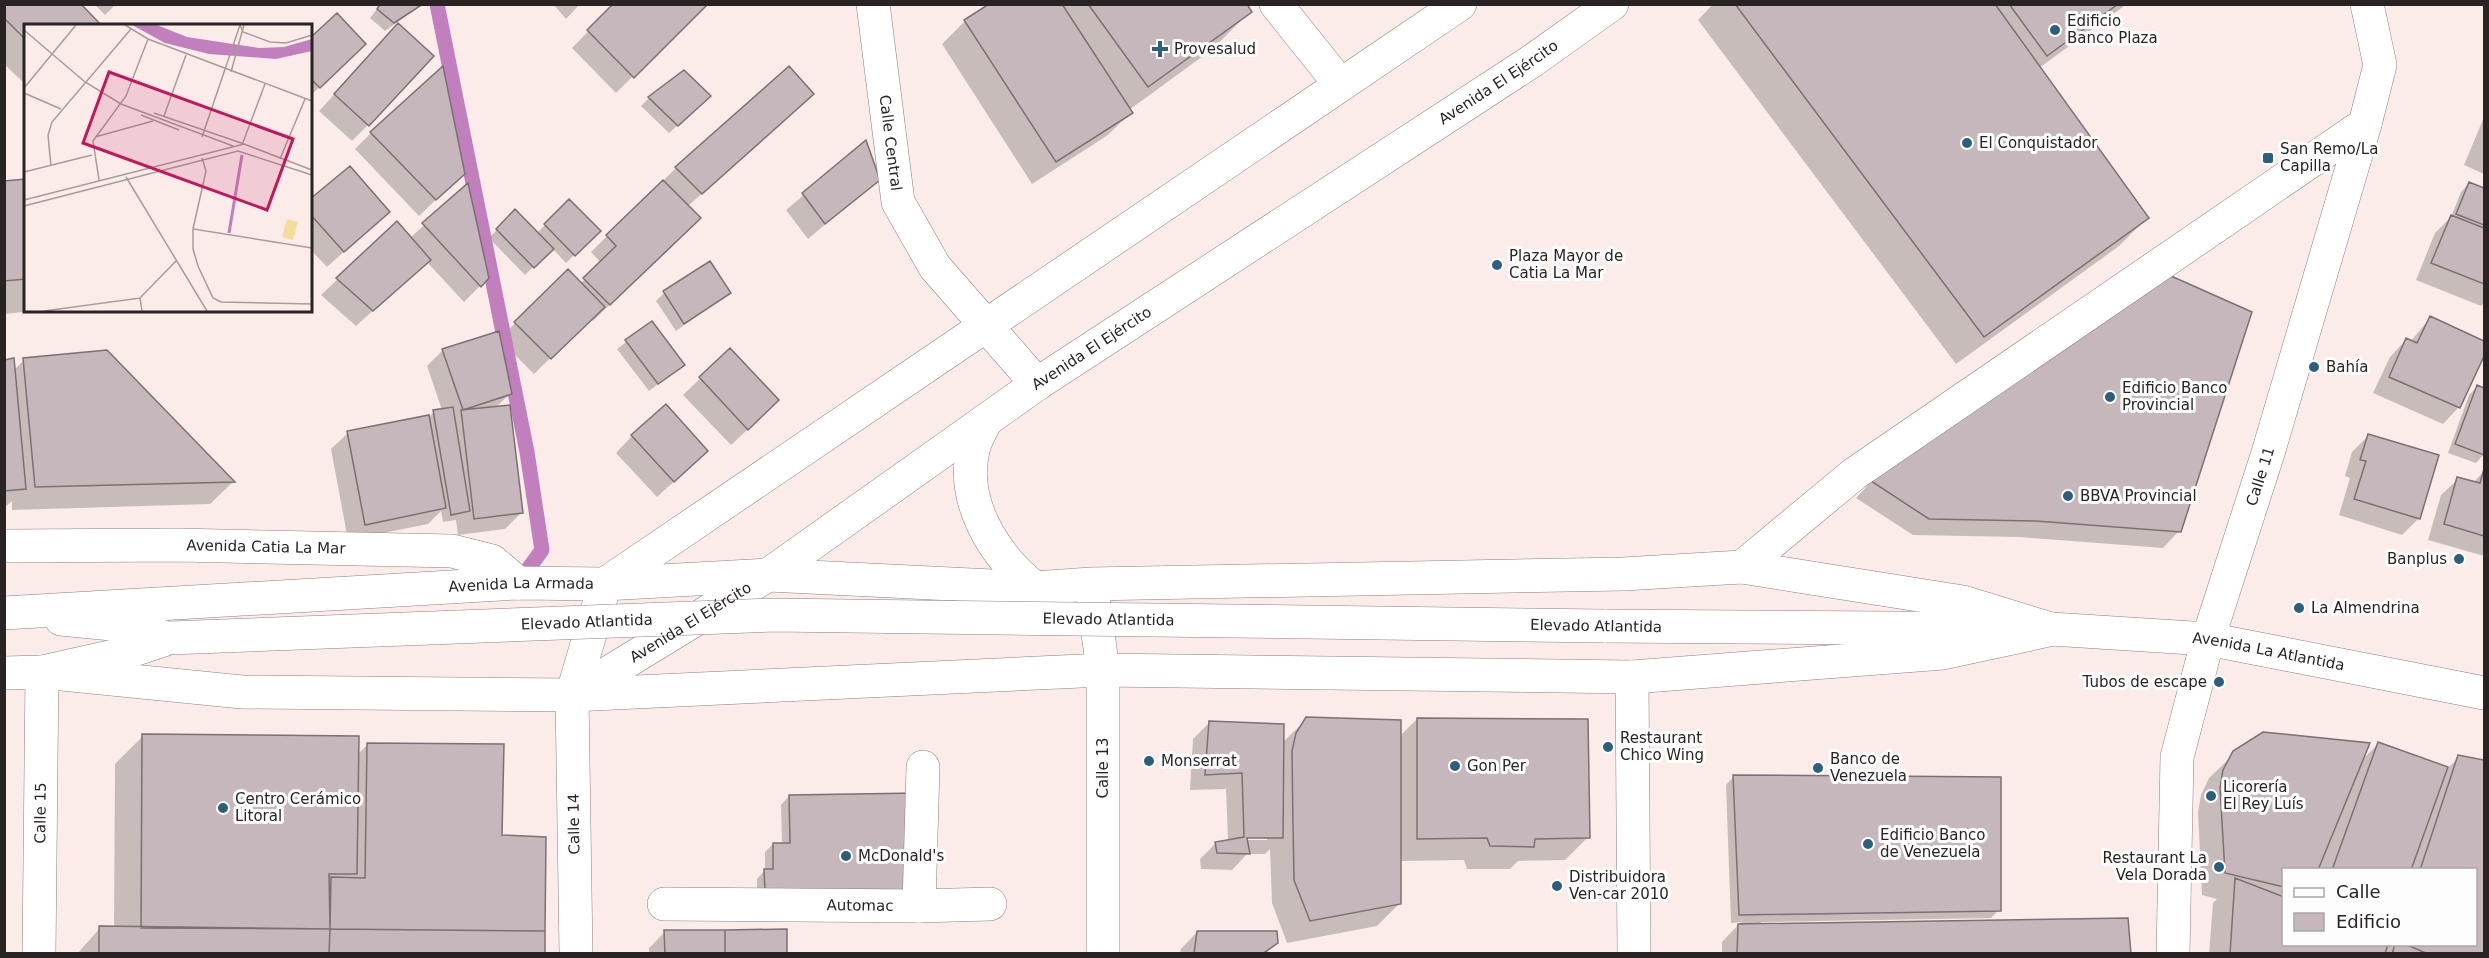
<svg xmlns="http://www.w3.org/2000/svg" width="2489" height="958" viewBox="0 0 2489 958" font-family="'DejaVu Sans',sans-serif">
	<rect width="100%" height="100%" fill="#fbece9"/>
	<!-- shadow -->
	<path fill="#0003" fill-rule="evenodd" d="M4,4L26,26V85L4,64Z
		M94,4H116L105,15Z
		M381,4H423L385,31L370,18Z
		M553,4H580L566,19Z
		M615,4H706L616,93L572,48Z
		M991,4H1245L1250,11L1214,48L1129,110L1131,112L1108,135L1032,184L942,44L965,21Z
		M1713,4H2127L2039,68L2147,218L2119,246L1956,364L1698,20Z
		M310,40L348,60L310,96Z
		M382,42L368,125L352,141L319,111Z
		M789,68L796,110L688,206L699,218L593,321L591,318L534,374L499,339L511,393L496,407L521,513L505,529L458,535L456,520L443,522L441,511L428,524L348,540L331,449L348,433L429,417L434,412L442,410L427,366L443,350L499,339L568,271L580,284L601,263L591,252L676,168Z
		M649,98L701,104L669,133L641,106Z
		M2484,117V174L2464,165Z
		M371,133L446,190L419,216L355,149Z
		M866,143L878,179L808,239L786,210Z
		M26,180V310H42L4,314V182Z
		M2469,183L2484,189V303L2481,306L2416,280L2435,233L2451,217L2461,192Z
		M467,186L480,286L464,302L427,262L356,326L321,295L397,223L410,238Z
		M310,201L388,212L327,267L310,249Z
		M569,201L599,231L566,263L552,248L525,275L489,238L515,211L537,233Z
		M2171,278L2179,531L2163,548L2019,537L1913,535L1856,498L1871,482Z
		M664,293H729L676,331L656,301Z
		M2430,318L2484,342V352L2459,407L2443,424L2373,393L2390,357L2406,340L2410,342Z
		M651,323L683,365L649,391L617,349Z
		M730,350L761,417L731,445L683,395Z
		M24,360L233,482L210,504L12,510V501L4,508V361L14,370Z
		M2477,387L2484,390V454L2476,463L2448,453L2469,395Z
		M632,436L690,467L657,497L616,453Z
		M2368,436L2419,518L2402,535L2339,515L2350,478L2345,476L2352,452Z
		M2484,471V556L2428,540L2441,495L2458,479L2473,483Z
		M1307,719L1399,737L1417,719L1588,837L1565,860L1518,861L1510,869H1467L1464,860L1400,861V903L1377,926L1287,943L1272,903L1270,849L1265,854H1247L1232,870L1201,869L1200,859L1216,843L1228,841L1226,789L1190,790L1193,739L1209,723L1282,743ZM1240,837H1267V840H1240Z
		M2263,733L2360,762L2378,744L2447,769L2459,757L2484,761V954H2209L2213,903L2217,899L2202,895L2198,812L2201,795L2209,778L2233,755L2249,740ZM2284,870H2476V944H2284Z
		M143,736L357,755L368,744L501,837L543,954H77L100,928H114L115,764Z
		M1734,776L1999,910L1991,918L1761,922V925L2129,954H1722V942L1741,922L1731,923L1726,785Z
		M916,794L757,901V879L765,870V852L773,844H782L781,805L789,796Z
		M665,932L786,954H649V948Z
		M1197,932L1276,943L1266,954H1180L1181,949Z"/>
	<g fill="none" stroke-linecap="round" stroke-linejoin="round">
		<!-- stream -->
		<path stroke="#c27fbe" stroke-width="15" d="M437,4L527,452L542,550L518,583"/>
	</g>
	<!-- building -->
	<path fill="#c5b7bb" stroke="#7d7073" stroke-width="1.5" d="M4,4H81L102,26H26V40L4,18Z
		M380,4H423L394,23L377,9Z
		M613,4H708L634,78L587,30Z
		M989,4H1062L1133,113L1056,162L964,20Z
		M1088,4H1247L1252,12L1148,87Z
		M1735,4H1995L2149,218L1984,337Z
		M2009,4H2118L2047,56Z
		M337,13L366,44L320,88L310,78V38Z
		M398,23L434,56L369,126L334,94Z
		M443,66L465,174L436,200L370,132Z
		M789,66L814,94L702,194L675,167Z
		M684,70L711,96L678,126L648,97Z
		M866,140L880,180L825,224L802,193Z
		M350,166L390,212L344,252L310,214V199Z
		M26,179V279L4,281V181Z
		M663,180L701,218L610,305L583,278L616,246L606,235Z
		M2469,182L2484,188V225L2456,214Z
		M468,183L489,278L481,287L422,223Z
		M569,199L601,231L575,256L544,224Z
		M515,209L554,249L534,268L496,229Z
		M2451,215L2484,228V284L2431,263Z
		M397,221L431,260L373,311L336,278Z
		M710,261L731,293L684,324L663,291Z
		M568,269L605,307L551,359L514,322Z
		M2171,276L2252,312L2181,532L2036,521L1929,519L1871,481Z
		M2430,316L2484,341V356L2460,408L2389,377L2406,338L2417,343Z
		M652,321L685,365L658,384L625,340Z
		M499,331L512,394L463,410L442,349Z
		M730,348L779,400L748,430L699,377Z
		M107,350L235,482L35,487L23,358Z
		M14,358L26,489L4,491V360Z
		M2477,385L2484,388V455L2455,444Z
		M666,404L708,451L674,482L631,435Z
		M510,405L523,513L474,519L461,410Z
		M453,407L470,511L451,515L433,410Z
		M429,415L446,508L365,525L347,431Z
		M2368,434L2439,455L2420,519L2354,499L2366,461L2360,460Z
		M2484,469V536L2444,524L2457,477L2480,483Z
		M1306,717L1401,720V904L1310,921L1294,880L1293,825L1292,751L1296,733Z
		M1417,718L1588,719L1590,838L1535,839L1534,847L1490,846L1487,838L1417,839Z
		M1209,721L1284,724L1283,838H1247L1250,854L1217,853L1215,842L1244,837L1242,773L1205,775Z
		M2263,732L2370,743L2318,870H2284V887L2225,873L2220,788L2223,770L2233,751Z
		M142,734L359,736L357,874H329L330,929L141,928Z
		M2378,742L2448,767L2411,870H2332Z
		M367,743L504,744L502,835L546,837L545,931L330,929L331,877L365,878Z
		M2458,755L2484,760V954H2428L2405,944H2476V870H2420Z
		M1733,775L2001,777V911L1739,915Z
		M918,793L919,890L765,893L764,869H773V843H790L789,795Z
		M2235,878L2284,897V944H2388L2385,954H2230Z
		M2128,918L2131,954H1737L1738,924Z
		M99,926L330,929L329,954H99Z
		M330,929L545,931V954H329Z
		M787,929V954H725V930Z
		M664,930H725V954H665Z
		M1197,931H1277L1278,943L1262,954H1194Z
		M2395,944H2405L2428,954H2392Z"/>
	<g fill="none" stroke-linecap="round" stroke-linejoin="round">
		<defs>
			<g id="minor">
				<path id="s1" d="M873,4L898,202L935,267L1037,384"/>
				<path d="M1276,4L1340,84"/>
				<path id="s2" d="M4,546L178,545L452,551L492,561L518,583"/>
				<path d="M1742,567L1854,474L2365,124"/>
				<path d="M1092,590L1103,670V954"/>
				<path d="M61,619L112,624L169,638"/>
				<path id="s3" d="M1604,626L2051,629L2208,639L2484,693"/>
				<path d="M1632,677L1634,954"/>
				<path d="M572,695L1103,670L1632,677L1943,653L2049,630"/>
				<path id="s4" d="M664,904L919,906L923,767"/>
				<path d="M919,906L990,904"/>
				<path id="s5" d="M39,954L42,672L118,655L169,638"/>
				<path d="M576,954L572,695L605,584L768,575L1035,588L1091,584L1623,574L1742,567L1963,602L2051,629"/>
				<path id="s6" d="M2173,954L2177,757L2208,639L2268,453L2365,124L2380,65L2367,4"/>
			</g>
			<g id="major">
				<path d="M986,420C982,429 977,437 974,446C959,500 994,556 1035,588"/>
				<path id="s7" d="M4,613L518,583L605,584L1460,4"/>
				<path id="s8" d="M4,673L42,672L242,692L572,695L768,575L1037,384L1532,61L1612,4"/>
			</g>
		</defs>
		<!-- minor casing -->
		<use href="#minor" stroke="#8d807d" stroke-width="34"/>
		<!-- major casing -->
		<use href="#major" stroke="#8d807d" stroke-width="34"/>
		<!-- minor -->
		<use href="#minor" stroke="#fff" stroke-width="33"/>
		<!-- major -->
		<use href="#major" stroke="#fff" stroke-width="33"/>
		<defs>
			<g id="minor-bridge">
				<path id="s9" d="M169,638L774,615L1604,626"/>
			</g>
		</defs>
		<!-- minor-bridge casing -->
		<use href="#minor-bridge" stroke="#8d807d" stroke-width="34" stroke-linecap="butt"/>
		<!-- minor-bridge -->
		<use href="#minor-bridge" stroke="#fff" stroke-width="33"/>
	</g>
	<!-- markers -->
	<g fill="#2c5f7c" stroke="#fdfdfd" stroke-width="2">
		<circle cx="2055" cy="30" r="6"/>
		<path d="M1157 40h6v6h6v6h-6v6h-6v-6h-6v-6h6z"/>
		<circle cx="1967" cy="143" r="6"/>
		<rect x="2262" y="152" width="12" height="12" rx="3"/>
		<circle cx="1497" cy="265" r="6"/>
		<circle cx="2314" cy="367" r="6"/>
		<circle cx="2110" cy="397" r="6"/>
		<circle cx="2068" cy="496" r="6"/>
		<circle cx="2459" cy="559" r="6"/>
		<circle cx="2299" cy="608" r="6"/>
		<circle cx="2219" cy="682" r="6"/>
		<circle cx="1608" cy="747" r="6"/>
		<circle cx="1149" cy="761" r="6"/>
		<circle cx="1455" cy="766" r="6"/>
		<circle cx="1818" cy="768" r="6"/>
		<circle cx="2211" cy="796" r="6"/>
		<circle cx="223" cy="808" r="6"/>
		<circle cx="1868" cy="844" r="6"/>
		<circle cx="846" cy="856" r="6"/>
		<circle cx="2219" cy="867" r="6"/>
		<circle cx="1557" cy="886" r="6"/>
	</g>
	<g text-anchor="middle" stroke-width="6" stroke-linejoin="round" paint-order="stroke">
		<!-- poi labels -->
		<g font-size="15" fill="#292423" stroke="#fdfdfd" text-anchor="start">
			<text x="2067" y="26">Edificio<tspan x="2067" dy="17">Banco Plaza</tspan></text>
			<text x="1174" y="54">Provesalud</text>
			<text x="1979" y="148">El Conquistador</text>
			<text x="2280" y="154">San Remo/La<tspan x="2280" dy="17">Capilla</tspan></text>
			<text x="1509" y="261">Plaza Mayor de<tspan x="1509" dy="17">Catia La Mar</tspan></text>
			<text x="2326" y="372">Bahía</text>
			<text x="2122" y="393">Edificio Banco<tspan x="2122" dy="17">Provincial</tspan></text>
			<text x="2080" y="501">BBVA Provincial</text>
			<text x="2447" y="564" text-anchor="end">Banplus</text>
			<text x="2311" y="613">La Almendrina</text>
			<text x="2207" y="687" text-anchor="end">Tubos de escape</text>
			<text x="1620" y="743">Restaurant<tspan x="1620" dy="17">Chico Wing</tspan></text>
			<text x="1830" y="764">Banco de<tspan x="1830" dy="17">Venezuela</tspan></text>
			<text x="1161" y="766">Monserrat</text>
			<text x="1467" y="771">Gon Per</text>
			<text x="2223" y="792">Licorería<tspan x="2223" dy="17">El Rey Luís</tspan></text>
			<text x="235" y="804">Centro Cerámico<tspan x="235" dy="17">Litoral</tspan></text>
			<text x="1880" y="840">Edificio Banco<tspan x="1880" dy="17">de Venezuela</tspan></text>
			<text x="858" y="861">McDonald's</text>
			<text x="2207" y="863" text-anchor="end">Restaurant La<tspan x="2207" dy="17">Vela Dorada</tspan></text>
			<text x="1569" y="882">Distribuidora<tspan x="1569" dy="17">Ven-car 2010</tspan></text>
		</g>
		<!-- street labels -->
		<g font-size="15" fill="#292423" stroke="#fdfdfd">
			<text dy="5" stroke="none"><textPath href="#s8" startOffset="1680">Avenida El Ejército</textPath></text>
			<text dy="5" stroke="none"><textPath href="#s1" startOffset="140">Calle Central</textPath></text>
			<text dy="5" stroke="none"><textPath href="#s8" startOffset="1194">Avenida El Ejército</textPath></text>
			<text dy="5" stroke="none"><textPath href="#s6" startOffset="490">Calle 11</textPath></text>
			<text dy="5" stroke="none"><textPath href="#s2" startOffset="262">Avenida Catia La Mar</textPath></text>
			<text dy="5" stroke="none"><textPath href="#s7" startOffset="518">Avenida La Armada</textPath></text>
			<text dy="5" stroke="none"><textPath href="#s9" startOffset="940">Elevado Atlantida</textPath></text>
			<text dy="5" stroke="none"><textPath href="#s9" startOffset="418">Elevado Atlantida</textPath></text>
			<text dy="5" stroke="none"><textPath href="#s8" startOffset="708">Avenida El Ejército</textPath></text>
			<text transform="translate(1596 626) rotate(1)" y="5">Elevado Atlantida</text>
			<text dy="5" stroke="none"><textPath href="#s3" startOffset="666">Avenida La Atlantida</textPath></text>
			<text transform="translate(1103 768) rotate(-90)" y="5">Calle 13</text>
			<text dy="5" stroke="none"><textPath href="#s5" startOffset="141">Calle 15</textPath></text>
			<text transform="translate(574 824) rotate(-91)" y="5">Calle 14</text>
			<text dy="5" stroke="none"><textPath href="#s4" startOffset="196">Automac</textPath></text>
		</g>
	</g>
	<!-- overview -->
	<g transform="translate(24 24)">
		<rect width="288" height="288" fill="#fbece9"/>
		<path d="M263,195L274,198L269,216L258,213Z" fill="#f3dd9a"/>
		<path d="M108,1H133L163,13L235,24L260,23L288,15V27L252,35L185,30L141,19Z" fill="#c27fbe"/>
		<path fill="none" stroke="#c27fbe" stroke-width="3" d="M205,209L218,131"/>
		<path fill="none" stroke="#a79c9a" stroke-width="1.5" d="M101,1L124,15L288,77M216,1L219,8L246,18L262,19L288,11M0,6L61,58L97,80L209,122M207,48L220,1M0,64L52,1M0,69L37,85M130,89L220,120M117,91L155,106M140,92L162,31M71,113L129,97M178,113L216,1M218,121L241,60M178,134L182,147L169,205L288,224M256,135L281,75M27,142L24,111L28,98L107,5M0,148L68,131M102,153L183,287M75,156L69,117L102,72L124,15M0,176L220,120L288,146M0,182L214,127L288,151M169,205V225L174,242L189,274L197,278L288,280M116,274L152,237M20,287L116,274L118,287"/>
		<path fill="#c2185b" fill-opacity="0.15" stroke="#c2185b" stroke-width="3" d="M85,48L269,115L243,186L59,119Z"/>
		<rect width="288" height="288" fill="none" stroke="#292423" stroke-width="3"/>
	</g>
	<!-- border -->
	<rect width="2489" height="958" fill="none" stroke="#292423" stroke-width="12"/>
	<!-- legend -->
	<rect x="2282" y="868" width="195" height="78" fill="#fdfdfd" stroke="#a8a6a6" stroke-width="1.5"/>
	<rect x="2294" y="888" width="30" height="9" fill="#ffffff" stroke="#a8a6a6" stroke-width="1.5"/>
	<text x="2336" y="898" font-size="18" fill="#292423">Calle</text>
	<rect x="2294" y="913" width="30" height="18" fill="#c5b7bb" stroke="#a8a6a6" stroke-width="1.5"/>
	<text x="2336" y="928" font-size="18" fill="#292423">Edificio</text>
</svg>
